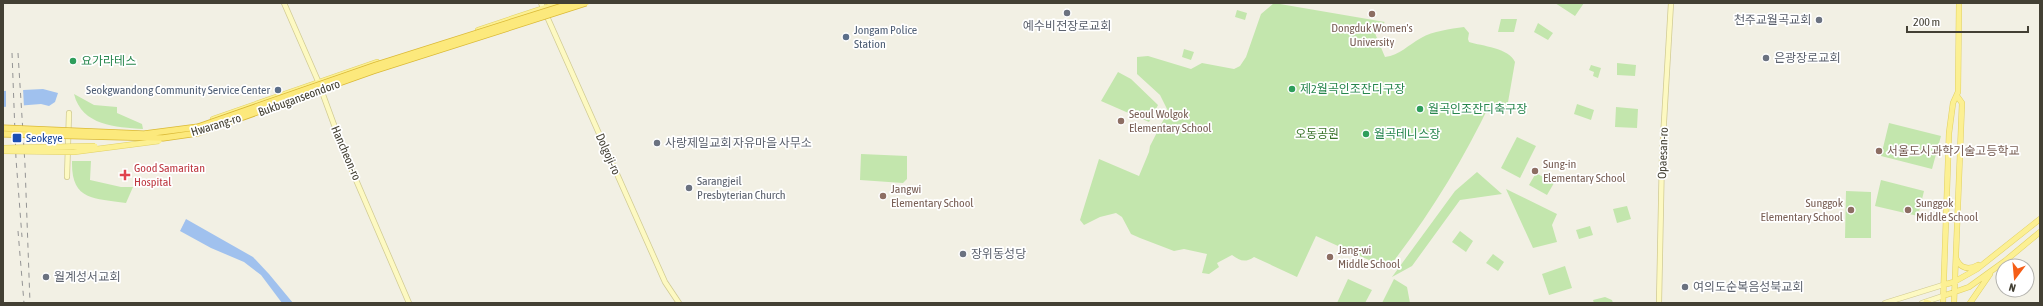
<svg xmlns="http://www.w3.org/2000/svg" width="2043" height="306" viewBox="0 0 2043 306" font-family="'Asap Condensed','Noto Sans KR',sans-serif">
	<rect width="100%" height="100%" fill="#f2f0e4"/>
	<!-- green -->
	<path fill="#c3e6ad" d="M1274,3L1385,22L1374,31L1385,57C1400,55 1408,45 1421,38C1433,31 1450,29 1464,27L1469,33L1468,39L1469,42C1482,46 1509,48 1515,62L1507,108L1490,104C1462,162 1429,216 1389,267L1369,260L1316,236L1297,277L1254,257C1245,263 1240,261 1232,255L1217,263L1219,267L1209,274L1202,273L1207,254L1184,249L1174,251L1140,238L1131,234L1122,217L1116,213L1100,217L1084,225L1080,220L1099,159L1139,176L1149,152L1150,146L1168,111L1160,95L1137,74V57L1148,56L1191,69L1202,63L1234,69L1240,66L1246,57L1261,14Z
		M1555,3H1584L1575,16Z
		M1237,10L1247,13L1245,20L1235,17Z
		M1501,19H1517L1514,32H1498Z
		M1538,23L1553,33L1548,40L1534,32Z
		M1184,49L1194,52L1191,60L1182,57Z
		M1617,63L1636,65L1635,76L1617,75Z
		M1591,65L1601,68L1598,78L1593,76L1594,72L1589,70Z
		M1118,72L1131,79L1158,105L1149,122L1101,101Z
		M74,94L94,105L117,107V113L142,124L143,129C116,127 82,126 74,94Z
		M1577,104L1594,110L1591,120L1574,114Z
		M1616,107L1638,109L1637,128L1615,127Z
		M1889,123L1941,136L1932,169L1881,156Z
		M1517,137L1536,146L1520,178L1501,168Z
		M861,154L907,156V179L903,183L860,180Z
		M72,161H91L90,180L121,187H133L126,203C94,198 71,201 72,161Z
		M1477,172L1502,194L1460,200L1412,266L1392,277L1455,191Z
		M1536,173L1554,183L1547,195L1529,185Z
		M1881,180L1924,191L1918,216L1875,206Z
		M1506,189L1557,214L1552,225L1557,242L1533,248Z
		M1846,191L1871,192V238H1845Z
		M1627,206L1631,219L1617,223L1613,209Z
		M1590,226L1593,235L1579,239L1576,230Z
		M1460,231L1473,241L1466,252L1452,242Z
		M1493,254L1504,262L1498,271L1486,263Z
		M1565,266L1572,288L1549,295L1542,274Z
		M1348,279L1372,290L1365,303H1337Z
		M1394,279L1407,287L1410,303H1382Z
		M1605,297L1612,300L1613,303H1594L1593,300Z"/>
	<!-- water -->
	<path fill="#a0c1ee" d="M43,89L58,93L55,102L49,106L41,104L3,107V91Z
		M186,219L253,257L269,274L293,303H282L261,275L244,262L211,248L180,231Z"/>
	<!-- pier -->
	<path fill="#f2f0e4" d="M23,88L24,108L6,109V89Z"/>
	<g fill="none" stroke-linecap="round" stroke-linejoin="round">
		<defs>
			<path id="secondary" d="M284,3L318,81L344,152L409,303
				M541,3L665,282L679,303
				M67,177L69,113
				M1659,303L1662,155L1671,3
				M1885,303L1943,285
				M1922,303L1943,296"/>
			<path id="primary" d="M478,30L559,3
				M213,119L377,62
				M162,136L179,131
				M1956,258C1960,269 1969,270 1978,265
				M1943,285L1954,282L1977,269L2040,219
				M1943,296L1969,287L2005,261L2040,232
				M1926,302L1929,303
				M1943,303L1949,133L1953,103L1958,92L1959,3
				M1954,303L1962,103L1957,96
				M1970,303L1990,274"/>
		</defs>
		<!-- secondary casing -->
		<use href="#secondary" stroke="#d1cb94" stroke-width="6"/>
		<!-- primary casing -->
		<use href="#primary" stroke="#e1d063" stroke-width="6"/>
		<!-- secondary -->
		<use href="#secondary" stroke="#fdf9c2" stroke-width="4.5"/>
		<!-- primary -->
		<use href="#primary" stroke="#fcf093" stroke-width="5"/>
		<!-- rail -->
		<path stroke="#949494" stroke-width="1" stroke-dasharray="5 5" stroke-linecap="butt" d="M12,53L16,159L22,237
			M18,53L25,165L30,303
			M18,231L24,303"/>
		<defs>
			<path id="primary-bridge" d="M3,148L95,146
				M3,151L74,152L159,141"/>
			<path id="trunk-bridge" d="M3,128L144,134L198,127L376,65L572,3
				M3,134L163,138L198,133L373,71L586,3"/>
		</defs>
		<!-- primary-bridge casing -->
		<use href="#primary-bridge" stroke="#e1d063" stroke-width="6" stroke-linecap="butt"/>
		<!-- trunk-bridge casing -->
		<use href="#trunk-bridge" stroke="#dab936" stroke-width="7" stroke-linecap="butt"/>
		<!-- primary-bridge -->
		<use href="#primary-bridge" stroke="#fcf093" stroke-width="5"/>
		<!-- trunk-bridge -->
		<use href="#trunk-bridge" stroke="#fce97c" stroke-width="5.5"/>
	</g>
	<!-- markers -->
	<g fill="#6b7280" stroke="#fff" stroke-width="1.5">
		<circle cx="1067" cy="13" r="4"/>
		<circle cx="1819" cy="20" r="4"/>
		<circle cx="1766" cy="58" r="4"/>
		<circle cx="657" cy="143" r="4"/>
		<circle cx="689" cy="188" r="4"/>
		<circle cx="963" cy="254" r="4"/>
		<circle cx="46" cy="277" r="4"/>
		<circle cx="1685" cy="287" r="4"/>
	</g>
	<g fill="#8d6e63" stroke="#fff" stroke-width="1.5">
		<circle cx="1372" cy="14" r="4"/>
		<circle cx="1121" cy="121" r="4"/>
		<circle cx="1879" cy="151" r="4"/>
		<circle cx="1535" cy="171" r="4"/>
		<circle cx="883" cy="196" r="4"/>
		<circle cx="1851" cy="210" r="4"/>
		<circle cx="1908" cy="210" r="4"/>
		<circle cx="1330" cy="257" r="4"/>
	</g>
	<g fill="#5c6f8a" stroke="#fff" stroke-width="1.5">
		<circle cx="846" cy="37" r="4"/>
		<circle cx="278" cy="90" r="4"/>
	</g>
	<g fill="#2e9e5b" stroke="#fff" stroke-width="1.5">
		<circle cx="73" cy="61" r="4"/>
		<circle cx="1292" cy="89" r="4"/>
		<circle cx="1420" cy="109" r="4"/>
		<circle cx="1366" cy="134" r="4"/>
	</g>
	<rect fill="#1a4fb4" stroke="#fff" stroke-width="1.5" x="12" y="133" width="10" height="10" rx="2"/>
	<path fill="#e0444e" stroke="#fff" stroke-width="1.5" d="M123 169h4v4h4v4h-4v4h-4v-4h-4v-4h4z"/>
	<g text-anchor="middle" stroke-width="3.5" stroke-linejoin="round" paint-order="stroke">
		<!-- worship labels -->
		<g font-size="12" fill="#5b616d" stroke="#fff" text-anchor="start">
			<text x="1811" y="24" text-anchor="end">천주교월곡교회</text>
			<text x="1067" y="30" text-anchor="middle">예수비전장로교회</text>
			<text x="1774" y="62">은광장로교회</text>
			<text x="665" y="147">사랑제일교회 자유마을 사무소</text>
			<text x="697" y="185">Sarangjeil<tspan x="697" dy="14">Presbyterian Church</tspan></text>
			<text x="971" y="258">장위동성당</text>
			<text x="54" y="281">월계성서교회</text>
			<text x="1693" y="291">여의도순복음성북교회</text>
		</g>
		<!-- education labels -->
		<g font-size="12" fill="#785e54" stroke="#fff" text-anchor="start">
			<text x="1372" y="32" text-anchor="middle">Dongduk Women's<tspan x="1372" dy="14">University</tspan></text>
			<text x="1129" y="118">Seoul Wolgok<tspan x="1129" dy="14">Elementary School</tspan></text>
			<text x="1887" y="155">서울도시과학기술고등학교</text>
			<text x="1543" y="168">Sung-in<tspan x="1543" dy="14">Elementary School</tspan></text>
			<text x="891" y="193">Jangwi<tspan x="891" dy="14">Elementary School</tspan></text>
			<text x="1843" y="207" text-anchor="end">Sunggok<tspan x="1843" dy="14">Elementary School</tspan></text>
			<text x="1916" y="207">Sunggok<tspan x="1916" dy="14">Middle School</tspan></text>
			<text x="1338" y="254">Jang-wi<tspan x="1338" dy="14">Middle School</tspan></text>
		</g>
		<!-- service labels -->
		<g font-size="12" fill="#4e5e75" stroke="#fff" text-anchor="start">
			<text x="854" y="34">Jongam Police<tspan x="854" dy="14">Station</tspan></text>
			<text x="270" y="94" text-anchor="end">Seokgwandong Community Service Center</text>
		</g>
		<!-- leisure labels -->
		<g font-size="12" fill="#27864d" stroke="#fff" text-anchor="start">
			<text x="81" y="65">요가라테스</text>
			<text x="1300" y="93">제2월곡인조잔디구장</text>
			<text x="1428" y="113">월곡인조잔디축구장</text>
			<text x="1374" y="138">월곡테니스장</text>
		</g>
		<!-- street labels -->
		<g font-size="12" fill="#434034" stroke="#fff">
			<text transform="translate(299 98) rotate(-20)" y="4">Bukbuganseondoro</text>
			<text transform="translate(216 125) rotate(-17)" y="4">Hwarang-ro</text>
			<text transform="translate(346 153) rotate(67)" y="4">Hancheon-ro</text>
			<text transform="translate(1663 153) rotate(-88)" y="4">Opaesan-ro</text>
			<text transform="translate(608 154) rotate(66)" y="4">Dolgoji-ro</text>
		</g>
		<!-- park labels -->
		<g font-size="12" fill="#397329" stroke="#fff">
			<text x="1317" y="138">오동공원</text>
		</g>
		<!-- transit labels -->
		<g font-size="12" fill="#164399" stroke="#fff" text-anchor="start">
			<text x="26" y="142">Seokgye</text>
		</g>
		<!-- health labels -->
		<g font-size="12" fill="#be3a42" stroke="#fff" text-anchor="start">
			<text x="134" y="172">Good Samaritan<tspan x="134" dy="14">Hospital</tspan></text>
		</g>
	</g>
	<!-- border -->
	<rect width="2043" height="306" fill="none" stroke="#434034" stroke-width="8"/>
	<!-- north arrow -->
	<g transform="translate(2015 278) rotate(196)"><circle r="19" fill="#ffffff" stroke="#b4b3ae"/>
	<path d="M0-3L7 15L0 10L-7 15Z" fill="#f55e17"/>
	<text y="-6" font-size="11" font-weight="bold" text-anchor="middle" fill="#434034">N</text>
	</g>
	<!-- scale -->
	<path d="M1907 26v6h121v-6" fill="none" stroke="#434034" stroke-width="2"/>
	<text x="1913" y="26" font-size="12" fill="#434034" stroke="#ffffff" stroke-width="3" paint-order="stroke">200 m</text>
</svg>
